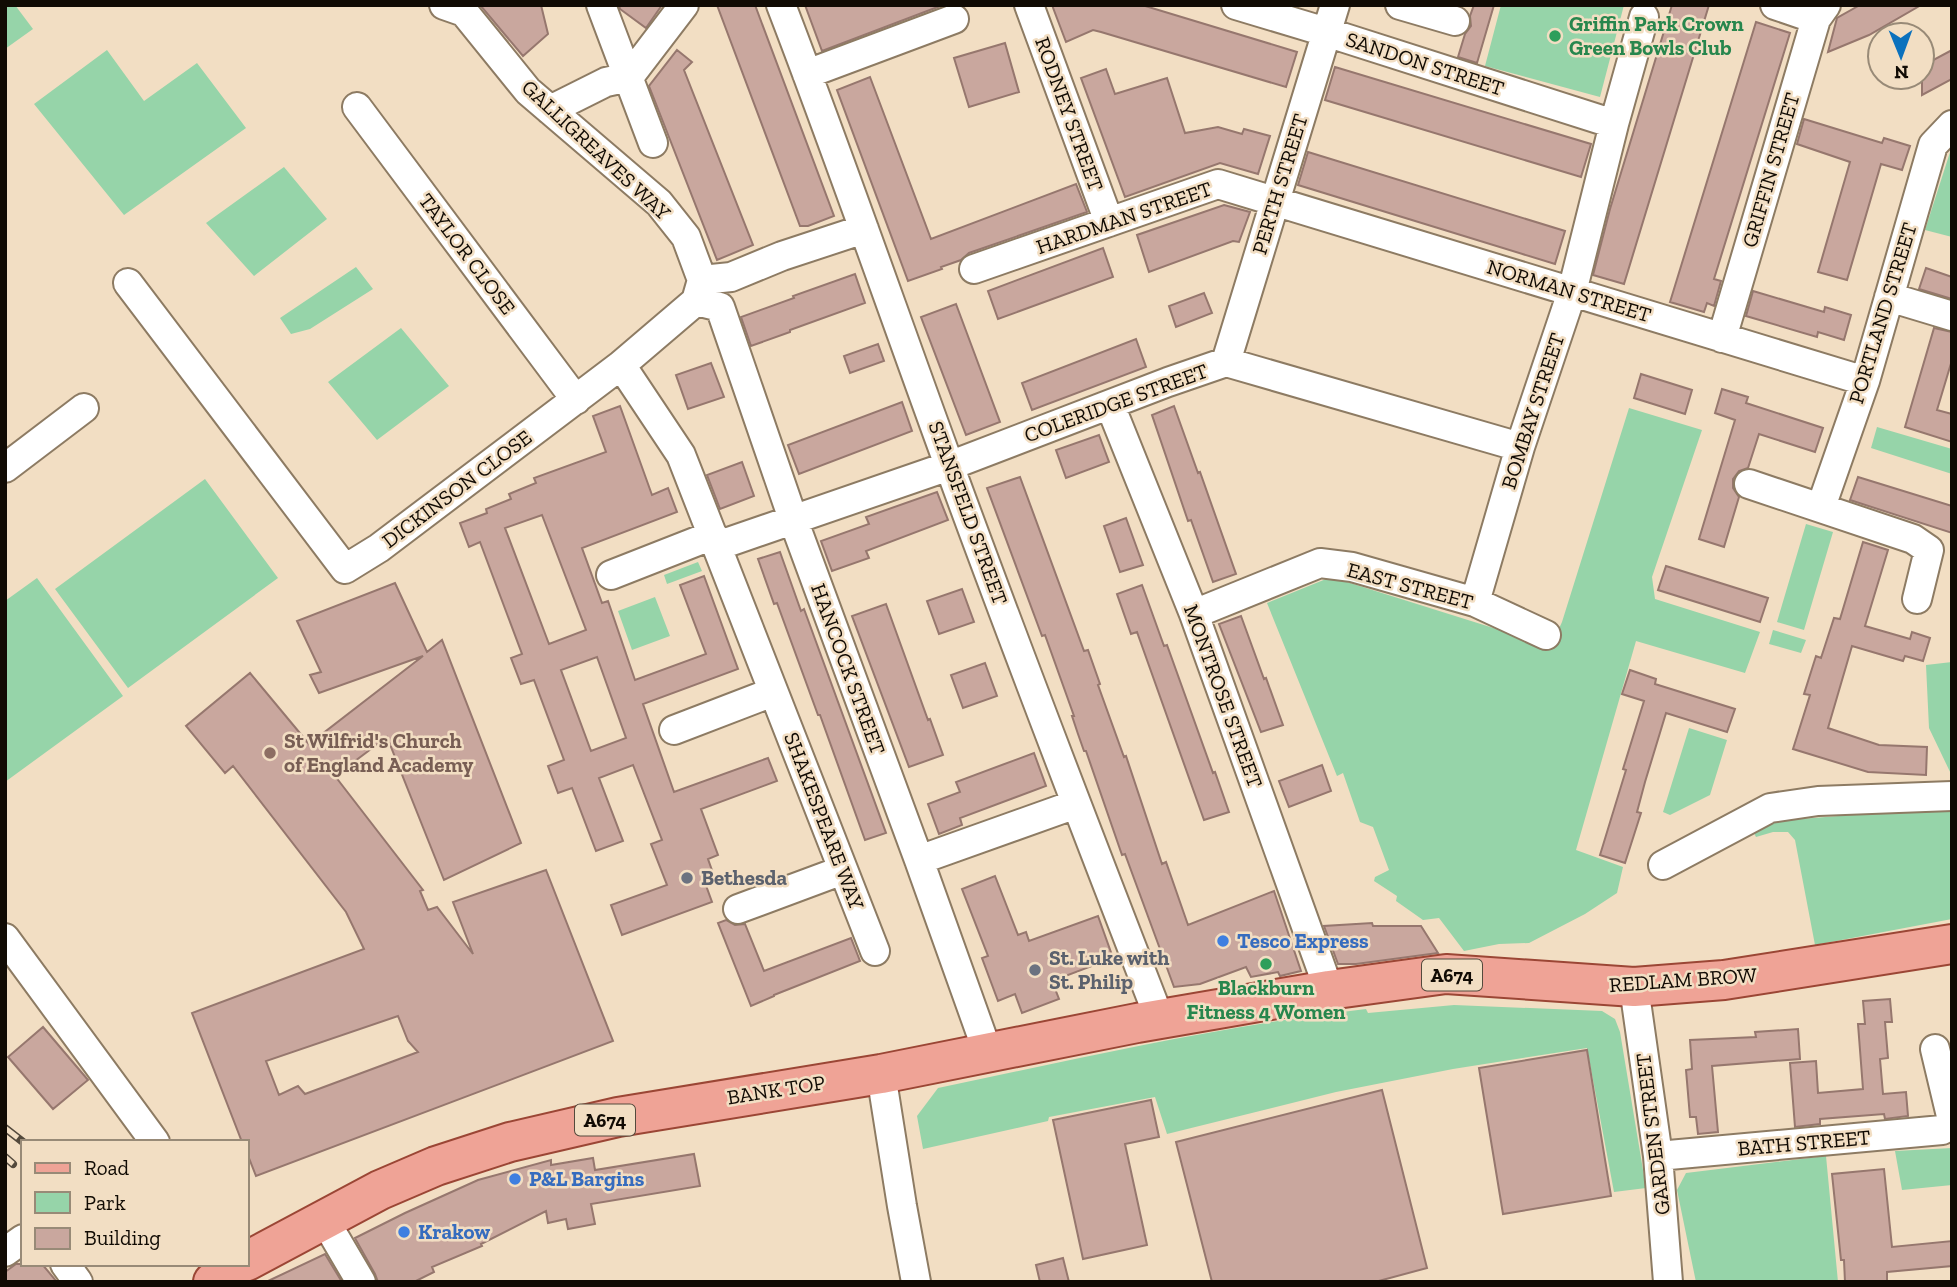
<svg xmlns="http://www.w3.org/2000/svg" width="1957" height="1287" viewBox="0 0 1957 1287" font-family="'Zilla Slab',serif">
	<rect width="100%" height="100%" fill="#f2dec3"/>
	<!-- green -->
	<path fill="#96d4a9" d="M5,5H15L33,29L5,49Z
		M1501,5H1624L1600,97L1485,66Z
		M107,50L144,101L197,63L246,128L124,215L34,104Z
		M1952,146V237L1925,230Z
		M284,167L327,219L254,276L206,223Z
		M356,267L373,289L310,329L291,334L280,318Z
		M401,328L449,386L377,440L328,382Z
		M1629,408L1702,430L1652,577L1655,599L1760,632L1745,673L1636,641L1576,850L1623,867L1617,893L1585,914L1529,943L1499,944L1464,951L1439,918L1423,920L1396,901L1397,896L1374,881L1375,877L1389,870L1373,827L1360,822L1343,773L1337,776L1267,603L1331,577L1551,646L1562,622Z
		M1877,427L1952,449V474L1871,448Z
		M205,479L278,578L128,688L55,589Z
		M1806,524L1833,532L1804,630L1777,622Z
		M698,562L702,571L667,584L664,575Z
		M37,578L123,696L5,782V601Z
		M655,597L670,636L632,650L618,611Z
		M1773,630L1806,640L1801,653L1769,644Z
		M1952,662V776L1929,728L1926,665Z
		M1689,728L1727,740L1710,795L1670,815L1663,812Z
		M1952,810V919L1815,945L1795,840L1788,832H1773L1756,837L1752,829L1774,821L1902,811Z
		M1454,1005L1602,1011L1615,1019L1620,1032L1646,1188L1614,1192L1587,1048L1453,1069L1336,1092L1167,1134L1155,1097L1049,1117L1048,1121L923,1149L917,1116L938,1088C1080,1058 1221,1026 1366,1009L1368,1013Z
		M1952,1148V1185L1902,1190L1895,1151Z
		M1826,1156L1838,1282H1696L1677,1190L1686,1173Z"/>
	<!-- building -->
	<path fill="#c9a79e" stroke="#96776e" stroke-width="2" fill-rule="evenodd" d="M480,5H541L548,34L523,56Z
		M619,5H662L646,28L620,9Z
		M717,5H755L834,216L808,226H800Z
		M805,5H943L822,51Z
		M1052,5H1142L1297,52L1286,87L1101,32L1093,30L1066,42Z
		M1474,5H1494L1477,63L1458,57L1465,34L1471,26L1470,16Z
		M1672,5H1709L1624,284L1593,275L1610,209Z
		M1860,5H1921L1869,35L1828,52L1837,18Z
		M1756,22L1790,33L1714,279L1721,281L1714,306L1707,303L1704,312L1670,302Z
		M1005,43L1019,92L969,107L954,58Z
		M677,50L692,62L684,70L753,245L717,260L649,86Z
		M1952,50V79L1922,95V66Z
		M1335,67L1591,144L1581,177L1325,100Z
		M1106,69L1115,94L1167,78L1185,133L1218,127L1242,134L1244,129L1270,136L1258,174L1220,163L1125,197L1081,78Z
		M870,77L931,239L1076,184L1087,212L969,253L961,260L941,267L942,269L908,281L837,90Z
		M1804,119L1882,143L1884,138L1910,146L1902,170L1881,164L1847,280L1818,272L1850,162L1797,144Z
		M1308,152L1565,231L1555,264L1298,185Z
		M1224,205L1250,212L1239,242L1233,241L1149,272L1137,235Z
		M1103,248L1113,277L998,319L988,291Z
		M1926,268L1952,277V299L1919,289Z
		M855,274L865,303L790,330V332L751,346L741,317L794,298L793,296Z
		M1753,291L1824,312L1825,307L1851,315L1844,340L1818,332L1817,337L1746,316Z
		M1204,293L1212,313L1176,327L1169,306Z
		M956,304L1000,422L966,435L921,317Z
		M1934,328L1952,332V360L1937,410L1952,414V442L1905,427Z
		M1136,339L1146,367L1032,410L1022,383Z
		M878,344L884,361L850,373L844,356Z
		M711,363L724,397L688,409L676,375Z
		M1641,374L1692,390L1685,414L1634,398Z
		M1722,389L1748,397L1746,403L1823,428L1815,452L1759,434L1748,468L1739,471L1733,479V488L1739,497L1724,547L1699,539L1735,420L1715,413Z
		M902,402L912,431L799,474L788,445Z
		M620,406L652,495L668,488L677,512L582,548L602,603L608,601L635,680L706,654L680,585L704,576L738,669L643,704L674,792L768,758L777,781L701,809L718,855L708,859L714,876L704,880L712,902L622,935L611,905L667,885L651,844L662,840L633,765L599,778L623,841L596,851L572,788L558,793L548,766L564,760L534,680L521,684L511,658L522,654L480,542L469,547L460,523L487,513L486,509L511,499L509,494L536,483L534,478L606,452L593,416ZM542,515L586,630L549,644L505,528ZM597,657L626,738L591,751L561,670Z
		M1174,406L1198,473L1200,472L1236,574L1213,582L1191,520L1188,521L1152,415Z
		M1099,435L1109,462L1066,478L1056,450Z
		M742,462L754,496L720,509L707,475Z
		M1020,477L1084,651L1088,650L1100,684L1098,685L1124,757L1126,756L1162,864L1166,862L1188,925L1274,891L1301,971L1280,976L1278,972L1251,977L1246,967L1200,984L1174,987L1125,854L1122,855L1086,751H1084L1078,734L1072,716H1074L1045,635L1042,636L987,488Z
		M1858,477L1952,506V533L1850,500Z
		M937,492L948,520L866,551L869,558L832,571L821,541L869,524L866,517Z
		M1126,518L1143,565L1120,572L1104,526Z
		M1863,542L1888,550L1865,626L1910,639L1912,632L1930,638L1923,661L1905,656L1903,661L1852,646L1828,728L1879,745L1927,747L1926,775L1868,772L1793,749L1810,695L1804,694L1816,656L1821,658L1834,618L1840,619Z
		M780,552L801,611L804,609L886,833L865,840L820,715H818L777,603L774,604L758,559Z
		M1666,566L1768,598L1760,622L1658,590Z
		M395,583L427,652L442,640L521,843L444,880L387,737L335,776L423,890L420,891L428,910L437,907L473,954L453,902L546,870L613,1041L256,1176L247,1153V1142H242L192,1013L364,949L346,912L233,766L225,773L186,726L250,673L309,744L423,656L319,693L310,675L321,672L297,621ZM398,1016L408,1041L418,1052L305,1094L298,1086L279,1095L266,1061Z
		M1142,585L1164,646L1167,645L1213,773L1215,772L1229,812L1204,820L1137,632L1131,634L1117,594Z
		M962,589L974,622L939,634L927,601Z
		M886,604L928,720L930,719L943,755L909,767L852,616Z
		M1241,616L1264,679L1266,678L1283,725L1261,732L1219,624Z
		M985,663L997,696L963,708L951,675Z
		M1630,670L1656,679L1655,684L1735,709L1727,732L1666,713L1645,782L1637,812L1641,813L1625,863L1600,855L1626,770L1623,769L1644,701L1622,694Z
		M1034,753L1046,786L960,818L962,825L939,834L928,804L960,792L956,782Z
		M1322,765L1331,791L1289,807L1279,781Z
		M995,876L1018,935L1026,932L1029,941L1098,916L1113,958L1052,981L1059,999L1022,1013L1015,994L998,1001L982,958L988,956L962,889Z
		M726,920L735,925L745,924L764,971L851,938L860,961L774,995V996L751,1006L718,923Z
		M1372,923L1373,926H1421L1438,953L1356,964H1338L1324,926Z
		M1890,999L1892,1022H1885L1888,1058L1880,1059L1883,1094L1906,1092L1908,1116L1885,1119L1884,1114L1820,1119V1124L1795,1127L1790,1063L1816,1061L1818,1093L1863,1089L1858,1024H1865L1863,1001Z
		M43,1027L88,1080L53,1109L8,1057Z
		M1798,1029L1800,1059L1712,1066L1718,1132L1698,1134L1696,1117H1690L1686,1070L1692,1069L1690,1040L1756,1037L1755,1032Z
		M1587,1050L1611,1196L1503,1214L1479,1068Z
		M1382,1090L1427,1268L1375,1282H1212L1176,1142Z
		M1151,1100L1159,1137L1125,1144L1147,1245L1083,1259L1053,1120Z
		M694,1154L700,1186L591,1204L595,1224L568,1229L566,1219L548,1223L546,1211L481,1244L482,1246L432,1267L434,1272L414,1282H378L375,1274L356,1240L355,1238L405,1213L478,1180L551,1160V1165L593,1158L595,1170Z
		M1884,1169L1892,1247L1952,1241V1266L1887,1272V1282H1845L1844,1260H1841L1832,1174Z
		M325,1254L342,1282H266Z
		M1063,1258L1069,1282H1040L1036,1265Z
		M16,1264H42L57,1282H5V1272Z"/>
	<g fill="none" stroke-linecap="round" stroke-linejoin="round">
		<defs>
			<path id="street" d="M444,5L464,12L528,91L659,203L686,237L702,280
				M601,5L653,143
				M781,5C840,158 893,312 949,465C1017,651 1088,835 1160,1020
				M1029,5L1109,222
				M1236,5L1326,32L1614,124
				M1400,5L1455,21
				M1775,5L1816,19
				M807,74L954,19
				M357,107L576,400
				M550,110L606,82L629,77L684,5
				M974,269L1218,184L1865,381
				M128,283L345,569L379,548L621,365L696,301L702,280L731,277L782,256L864,229
				M1889,297L1952,316
				M696,301L720,307L793,519L919,860L988,1053
				M1722,338L1816,19L1826,5
				M1226,362L1335,5
				M621,365L681,455L875,951
				M1110,405L1194,614L1329,990
				M5,468L84,408
				M1749,484L1913,539L1929,550L1917,599
				M1821,507L1865,381L1933,145L1952,125
				M717,546L949,466L1168,382L1226,362L1520,447
				M611,575L713,535
				M1475,602L1520,447L1572,292L1614,124L1644,17
				M1194,614L1320,563L1352,567L1475,602L1546,635
				M674,730L773,692
				M919,860L1076,804
				M1663,865L1770,808L1818,801L1952,796
				M738,909L843,870
				M5,938L155,1142
				M1634,987L1658,1156L1668,1282
				M881,1074L902,1206L916,1282
				M1658,1156L1942,1130L1949,1126L1951,1116L1935,1049
				M324,1219L361,1282
				M5,1252L23,1239
				M65,1264L78,1282"/>
			<path id="primary" d="M247,1261L380,1190L436,1166L510,1142L618,1117L881,1074L1137,1023L1329,990L1446,974L1634,987L1724,980L1952,944
				M213,1282L241,1264"/>
		</defs>
		<!-- street casing -->
		<use href="#street" stroke="#8d7b63" stroke-width="32"/>
		<!-- primary casing -->
		<use href="#primary" stroke="#9b4635" stroke-width="42"/>
		<!-- street -->
		<use href="#street" stroke="#fff" stroke-width="28"/>
		<!-- primary -->
		<use href="#primary" stroke="#efa396" stroke-width="38"/>
		<defs>
			<path id="rail" d="M5,1128L23,1142
				M5,1157L13,1164"/>
		</defs>
		<!-- rail casing -->
		<use href="#rail" stroke="#53493c" stroke-width="8"/>
		<!-- rail -->
		<use href="#rail" stroke="#f2dec3" stroke-width="5" stroke-dasharray="16" stroke-linecap="butt"/>
	</g>
	<!-- markers -->
	<g fill="#2e9e5b" stroke="#f2dec3" stroke-width="2.5">
		<circle cx="1555" cy="36" r="7"/>
		<circle cx="1266" cy="964" r="7"/>
	</g>
	<circle fill="#8d6e63" stroke="#f2dec3" stroke-width="2.5" cx="270" cy="753" r="7"/>
	<g fill="#6b7280" stroke="#f2dec3" stroke-width="2.5">
		<circle cx="687" cy="878" r="7"/>
		<circle cx="1035" cy="970" r="7"/>
	</g>
	<g fill="#3f7fe0" stroke="#f2dec3" stroke-width="2.5">
		<circle cx="1223" cy="941" r="7"/>
		<circle cx="515" cy="1179" r="7"/>
		<circle cx="404" cy="1232" r="7"/>
	</g>
	<g text-anchor="middle" stroke-width="5" stroke-linejoin="round" paint-order="stroke">
		<!-- shield labels -->
		<g fill="#f2dec3" stroke="#544a3d" stroke-width="2">
			<rect x="1422" y="959.5" width="60" height="31" rx="5"/>
			<rect x="575" y="1104.5" width="60" height="31" rx="5"/>
		</g>
		<g font-size="19" font-weight="bold" fill="#110b04">
			<text x="1452" y="982">A674</text>
			<text x="605" y="1127">A674</text>
		</g>
		<!-- leisure labels -->
		<g font-size="21" font-weight="bold" fill="#27864d" stroke="#f2dec3" text-anchor="start">
			<text x="1569" y="31">Griffin Park Crown<tspan x="1569" dy="24">Green Bowls Club</tspan></text>
			<text x="1266" y="995" text-anchor="middle">Blackburn<tspan x="1266" dy="24">Fitness 4 Women</tspan></text>
		</g>
		<!-- street labels -->
		<g font-size="21" fill="#110b04" stroke="#f2dec3">
			<text transform="translate(1425 64) rotate(18)" y="7">SANDON STREET</text>
			<text transform="translate(1069 114) rotate(70)" y="7">RODNEY STREET</text>
			<text transform="translate(596 150) rotate(43)" y="7">GALLIGREAVES WAY</text>
			<text transform="translate(1771 170) rotate(-74)" y="7">GRIFFIN STREET</text>
			<text transform="translate(1280 184) rotate(-73)" y="7">PERTH STREET</text>
			<text transform="translate(1124 218) rotate(-19)" y="7">HARDMAN STREET</text>
			<text transform="translate(467 254) rotate(53)" y="7">TAYLOR CLOSE</text>
			<text transform="translate(1569 291) rotate(17)" y="7">NORMAN STREET</text>
			<text transform="translate(1883 313) rotate(-73)" y="7">PORTLAND STREET</text>
			<text transform="translate(1116 403) rotate(-20)" y="7">COLERIDGE STREET</text>
			<text transform="translate(1533 411) rotate(-72)" y="7">BOMBAY STREET</text>
			<text transform="translate(457 489) rotate(-37)" y="7">DICKINSON CLOSE</text>
			<text transform="translate(968 513) rotate(70)" y="7">STANSFELD STREET</text>
			<text transform="translate(1410 586) rotate(15)" y="7">EAST STREET</text>
			<text transform="translate(848 669) rotate(70)" y="7">HANCOCK STREET</text>
			<text transform="translate(1223 696) rotate(70)" y="7">MONTROSE STREET</text>
			<text transform="translate(824 821) rotate(69)" y="7">SHAKESPEARE WAY</text>
			<text transform="translate(1683 980) rotate(-4)" y="7">REDLAM BROW</text>
			<text transform="translate(776 1090) rotate(-9)" y="7">BANK TOP</text>
			<text transform="translate(1653 1134) rotate(-97)" y="7">GARDEN STREET</text>
			<text transform="translate(1804 1143) rotate(-5)" y="7">BATH STREET</text>
		</g>
		<!-- education labels -->
		<g font-size="21" font-weight="bold" fill="#785e54" stroke="#f2dec3" text-anchor="start">
			<text x="284" y="748">St Wilfrid's Church<tspan x="284" dy="24">of England Academy</tspan></text>
		</g>
		<!-- worship labels -->
		<g font-size="21" font-weight="bold" fill="#5b616d" stroke="#f2dec3" text-anchor="start">
			<text x="701" y="885">Bethesda</text>
			<text x="1049" y="965">St. Luke with<tspan x="1049" dy="24">St. Philip</tspan></text>
		</g>
		<!-- shop labels -->
		<g font-size="21" font-weight="bold" fill="#366cbe" stroke="#f2dec3" text-anchor="start">
			<text x="1237" y="948">Tesco Express</text>
			<text x="529" y="1186">P&amp;L Bargins</text>
			<text x="418" y="1239">Krakow</text>
		</g>
	</g>
	<!-- border -->
	<rect width="1957" height="1287" fill="none" stroke="#110b04" stroke-width="14"/>
	<!-- legend -->
	<rect x="21" y="1140" width="228" height="126" fill="#f2dec3" stroke="#988a77" stroke-width="2"/>
	<rect x="35" y="1163" width="35" height="10" fill="#efa396" stroke="#988a77" stroke-width="2"/>
	<text x="84" y="1175" font-size="21" fill="#110b04">Road</text>
	<rect x="35" y="1192" width="35" height="21" fill="#96d4a9" stroke="#988a77" stroke-width="2"/>
	<text x="84" y="1210" font-size="21" fill="#110b04">Park</text>
	<rect x="35" y="1228" width="35" height="21" fill="#c9a79e" stroke="#988a77" stroke-width="2"/>
	<text x="84" y="1245" font-size="21" fill="#110b04">Building</text>
	<!-- north arrow -->
	<g transform="translate(1901 56) rotate(179)"><circle r="33" fill="#f2dec3" stroke="#988a77" stroke-width="2"/>
	<path d="M0-5L12 26L0 18L-12 26Z" fill="#0b71bd"/>
	<text y="-10" font-size="19" font-weight="bold" text-anchor="middle" fill="#110b04">N</text>
	</g>
</svg>
